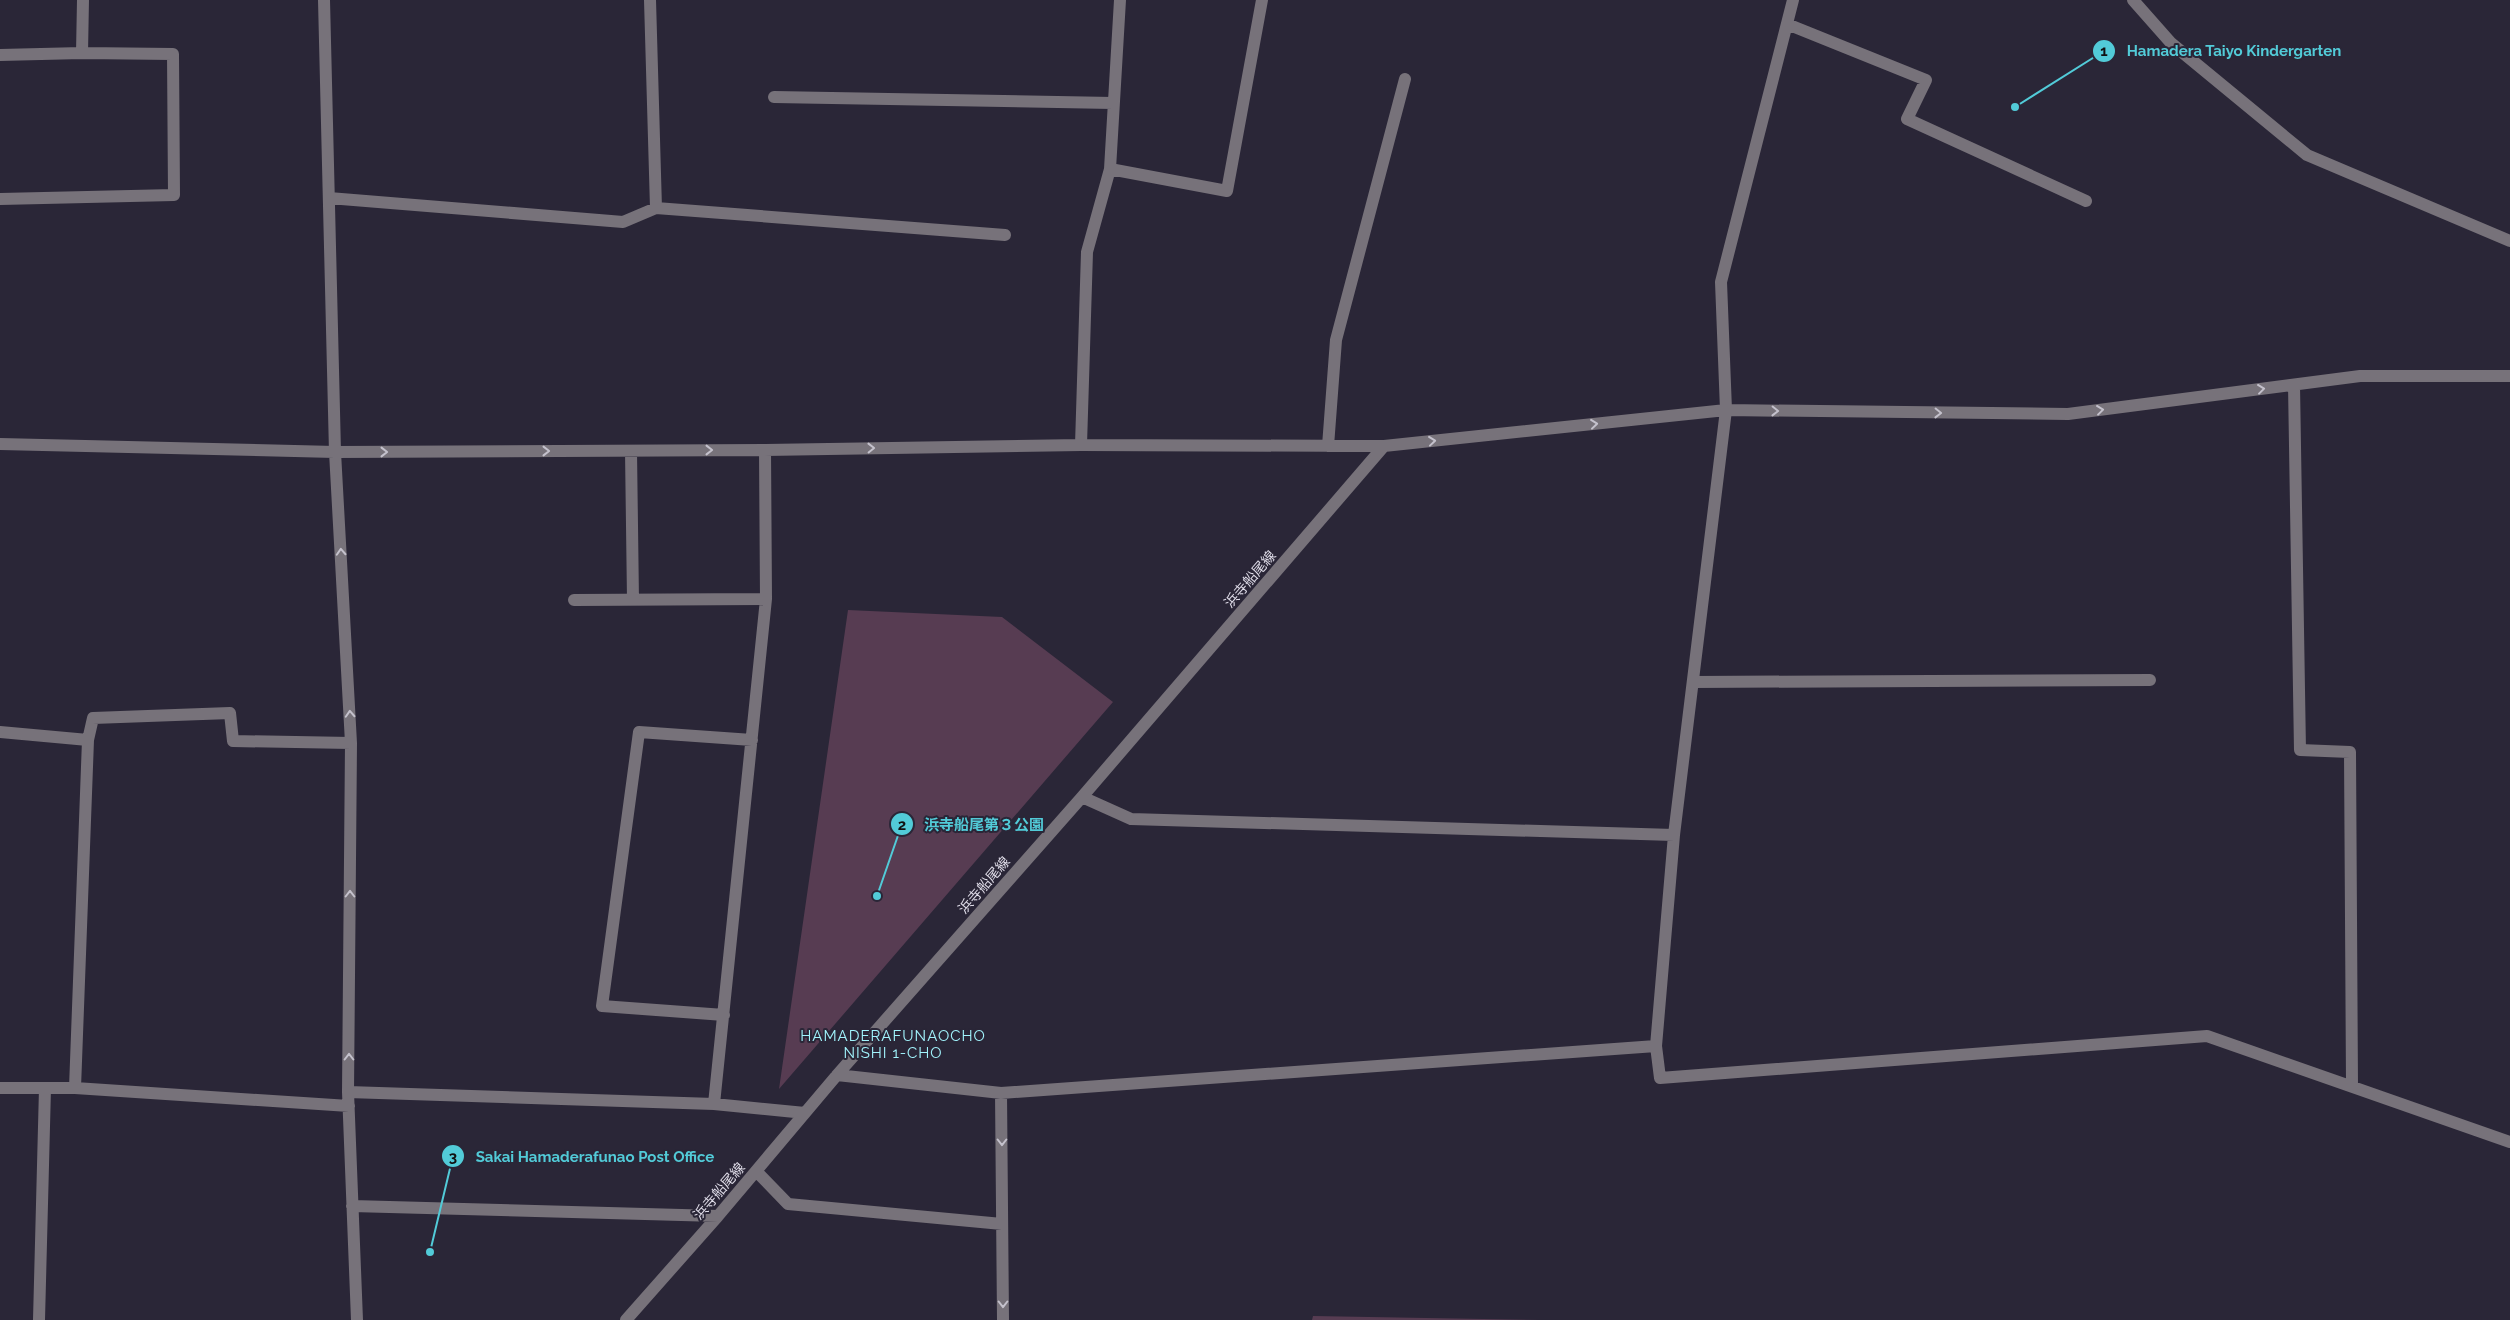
<svg xmlns="http://www.w3.org/2000/svg" width="2510" height="1320" viewBox="0 0 2510 1320" font-family="Raleway,'Noto Sans JP',sans-serif">
	<rect width="100%" height="100%" fill="#2a2637"/>
	<!-- green -->
	<path fill="#573c52" d="M848,610L1002,617L1113,702L779,1089Z
		M1313,1316L1540,1320H1312Z"/>
	<g fill="none" stroke-linecap="round" stroke-linejoin="round">
		<!-- minor -->
		<path stroke="#77727a" stroke-width="12" d="M324,0L335,452L351,743L348,1092L357,1320
			M1793,0L1721,282L1726,410L1674,835L1656,1046L1660,1078L2207,1036L2510,1142
			M2133,0L2171,43L2307,155L2510,241
			M1787,24L1926,80L1907,119L2086,201
			M0,55L82,53
			M774,97L1113,103
			M1110,169L1227,191L1262,0
			M329,198L623,222L656,208L650,0
			M0,199L174,195L173,54L82,53L83,0
			M656,208L1005,235
			M2294,385L2300,750L2350,752L2352,1086
			M0,444L335,452L765,450L1081,445L1384,446L1726,410L2068,414L2360,376H2510
			M1081,445L1087,252L1110,169L1120,0
			M1328,446L1336,340L1405,79
			M631,451L633,600
			M574,600L766,599
			M1693,682L2150,680
			M0,732L88,740
			M1082,797L1131,819L1674,835
			M724,1015L602,1006L639,732L752,740
			M837,1075L1001,1093L1656,1046
			M0,1088H75L349,1106
			M75,1088L88,740L93,718L230,713L233,741L351,743
			M348,1092L714,1104L805,1113
			M1001,1093L1003,1320
			M714,1104L766,599L765,450
			M756,1171L788,1204L1002,1224
			M352,1206L718,1216
			M39,1320L45,1088
			M626,1320L718,1216L837,1075L1082,797L1384,446"/>
	</g>
	<!-- one-way arrows -->
	<defs><path id="oneway-chevron" d="M-2-3.5L2.5 0L-2 3.5" fill="none" stroke-width="1.6" stroke-linecap="round" stroke-linejoin="round" transform="scale(1.25)"/></defs>
	<g stroke="#c4c1cc">
		<use href="#oneway-chevron" transform="translate(2261 389) rotate(-7)"/>
		<use href="#oneway-chevron" transform="translate(2100 410) rotate(-7)"/>
		<use href="#oneway-chevron" transform="translate(1775 411) rotate(1)"/>
		<use href="#oneway-chevron" transform="translate(1938 413) rotate(1)"/>
		<use href="#oneway-chevron" transform="translate(1594 424) rotate(-6)"/>
		<use href="#oneway-chevron" transform="translate(1432 441) rotate(-6)"/>
		<use href="#oneway-chevron" transform="translate(871 448) rotate(-1)"/>
		<use href="#oneway-chevron" transform="translate(709 450)"/>
		<use href="#oneway-chevron" transform="translate(546 451)"/>
		<use href="#oneway-chevron" transform="translate(384 452)"/>
		<use href="#oneway-chevron" transform="translate(341 552) rotate(-93)"/>
		<use href="#oneway-chevron" transform="translate(350 714) rotate(-93)"/>
		<use href="#oneway-chevron" transform="translate(350 894) rotate(-90)"/>
		<use href="#oneway-chevron" transform="translate(349 1057) rotate(-90)"/>
		<use href="#oneway-chevron" transform="translate(1002 1142) rotate(90)"/>
		<use href="#oneway-chevron" transform="translate(1003 1304) rotate(90)"/>
	</g>
	<g text-anchor="middle" stroke-width="4" stroke-linejoin="round" paint-order="stroke">
		<!-- street labels -->
		<g font-size="14" fill="#dedbe7" stroke="#2a2637">
			<text transform="translate(1250 579) rotate(-49)" y="5">浜寺船尾線</text>
			<text transform="translate(984 885) rotate(-49)" y="5">浜寺船尾線</text>
			<text transform="translate(719 1191) rotate(-49)" y="5">浜寺船尾線</text>
		</g>
		<!-- neighbourhood labels -->
		<g font-size="15" letter-spacing="1" fill="#a2f4fd" stroke="#2a2637">
			<text x="893" y="1041">HAMADERAFUNAOCHO<tspan x="893" dy="17">NISHI 1-CHO</tspan></text>
		</g>
	</g>
	<!-- callouts -->
	<path fill="none" stroke="#52cbd8" stroke-width="2" d="M2015 107L2104 51M877 896L902 824M430 1252L453 1156"/>
	<g fill="#52cbd8" stroke="#2a2637" stroke-width="2">
		<circle cx="2015" cy="107" r="5"/>
		<circle cx="877" cy="896" r="5"/>
		<circle cx="430" cy="1252" r="5"/>
		<circle cx="2104" cy="51" r="12"/>
		<circle cx="902" cy="824" r="12"/>
		<circle cx="453" cy="1156" r="12"/>
	</g>
	<g font-size="15" text-anchor="middle" font-weight="bold" fill="#111">
		<text x="2104" y="56">1</text>
		<text x="902" y="830">2</text>
		<text x="453" y="1162">3</text>
	</g>
	<g font-size="15" text-anchor="middle" font-weight="bold" fill="#52cbd8" stroke="#2a2637" stroke-width="4" stroke-linejoin="round" paint-order="stroke">
		<text x="2234" y="56">Hamadera Taiyo Kindergarten</text>
		<text x="984" y="830">浜寺船尾第３公園</text>
		<text x="595" y="1162">Sakai Hamaderafunao Post Office</text>
	</g>
</svg>
